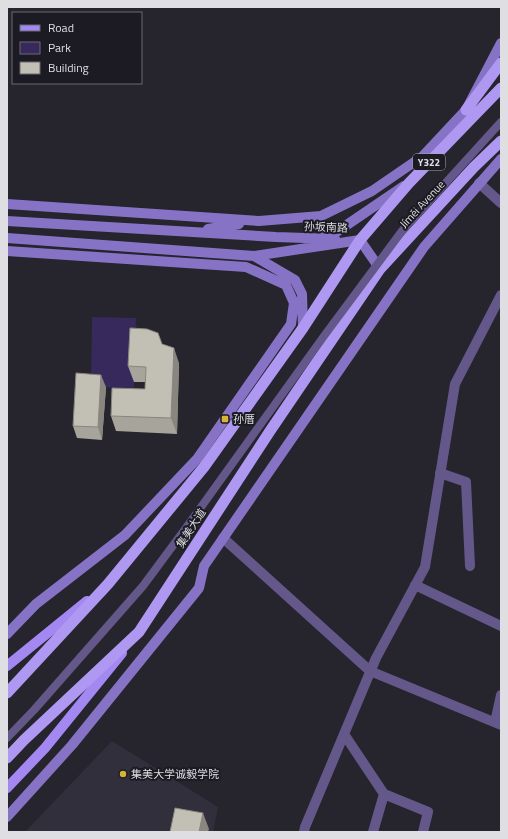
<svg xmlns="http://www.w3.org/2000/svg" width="508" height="839" viewBox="0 0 508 839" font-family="'Titillium Web','Noto Sans SC',sans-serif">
	<rect width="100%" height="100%" fill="#26242d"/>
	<!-- built -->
	<path fill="#322f3c" d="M112,741L218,807L213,832H25Z"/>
	<!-- green -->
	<path fill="#38295d" d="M92,317L136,318L134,388L91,387Z"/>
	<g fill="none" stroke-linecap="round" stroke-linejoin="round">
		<!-- minor -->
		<path stroke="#64588b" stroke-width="10" d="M479,183L501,203
			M440,473L466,482L470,566
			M223,538L370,671L501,725
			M415,585L501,626
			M495,722L501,695
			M344,734L384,794L428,812L423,832
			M304,832L305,827L376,658L425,567L455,384L501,295
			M373,832L384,794"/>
		<!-- secondary -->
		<path stroke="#8773c5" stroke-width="10" d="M7,204L259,221L321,216L372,191L423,156L466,110L501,43
			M7,221L276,237L335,239
			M208,229L239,224
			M323,234L335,233L404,186
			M7,238L254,256L360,240
			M360,240L380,269
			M7,251L246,267L286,285L294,303L291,324L197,459L125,535L36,604L7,634
			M254,256L295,280L302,294L303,328
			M7,817L72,745L199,588L204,566L424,247L501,159"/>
		<!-- primary -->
		<path stroke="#a388f2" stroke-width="10" d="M7,666L87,601
			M7,788L45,748L122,653"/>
		<!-- trunk -->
		<path stroke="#ae98f2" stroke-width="11" d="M466,110L501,63
			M7,693L108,584L204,467L303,328L360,240L409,183L501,88
			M7,758L24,740L139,632L270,431L380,269L474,167L501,141"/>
		<!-- service-bridge -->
		<path stroke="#64588b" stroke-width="8" d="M7,738L34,710L143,586L186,528L324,336L402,231L501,122"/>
	</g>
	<!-- wall -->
	<path fill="#a7a49b" d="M179,363L177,434L116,431L111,416L145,389V382H134L128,366Z
		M106,387L102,440L77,438L73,426Z"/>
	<!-- shaded-wall -->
	<path fill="#88867e" d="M174,348L179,363L177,434L171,418Z
		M101,375L106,387L102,440L98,427Z
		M203,813L209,829L208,832H199Z"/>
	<!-- building -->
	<path fill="#c2bfb4" stroke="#88867e" d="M130,328L147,329L158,333L162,344L174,348L171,418L111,416L112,388L145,389L146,367L128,366Z
		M76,373L101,375L98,427L73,426Z
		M175,808L203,813L199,832H170Z"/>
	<!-- markers -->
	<g fill="#d6b534" stroke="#1c1b23" stroke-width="1.5">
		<rect x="221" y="415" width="8" height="8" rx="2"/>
		<circle cx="123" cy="774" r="4"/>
	</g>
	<g text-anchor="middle" stroke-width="4" stroke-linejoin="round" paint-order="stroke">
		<!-- shield labels -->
		<rect fill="#1c1b23" stroke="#a4a4a9" stroke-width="1" x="413" y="154" width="32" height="16" rx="3"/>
		<g font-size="10" font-weight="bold" fill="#dfdee3">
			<text x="429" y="166">Y322</text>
		</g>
		<!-- street labels -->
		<g font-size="11" fill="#dfdee3" stroke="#1c1b23">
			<text transform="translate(422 204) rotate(-47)" y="4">Jíměi Avenue</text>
			<text transform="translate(326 227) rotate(2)" y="4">孙坂南路</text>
			<text transform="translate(191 528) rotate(-57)" y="4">集美大道</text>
		</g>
		<!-- poi labels -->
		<g font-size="11" fill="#dfdee3" stroke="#1c1b23" text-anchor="start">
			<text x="233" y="423">孙厝</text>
			<text x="131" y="778">集美大学诚毅学院</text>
		</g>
	</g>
	<!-- border -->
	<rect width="508" height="839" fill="none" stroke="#dfdee3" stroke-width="16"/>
	<!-- legend -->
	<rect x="12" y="12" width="130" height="72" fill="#1c1b23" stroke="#6a6970"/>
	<rect x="20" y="25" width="20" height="6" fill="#a388f2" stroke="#6a6970"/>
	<text x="48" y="32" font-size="12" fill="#dfdee3">Road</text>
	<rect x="20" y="42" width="20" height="12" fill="#38295d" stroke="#6a6970"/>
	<text x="48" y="52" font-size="12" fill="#dfdee3">Park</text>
	<rect x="20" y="62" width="20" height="12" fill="#c2bfb4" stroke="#6a6970"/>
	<text x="48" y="72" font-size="12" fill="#dfdee3">Building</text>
</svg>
